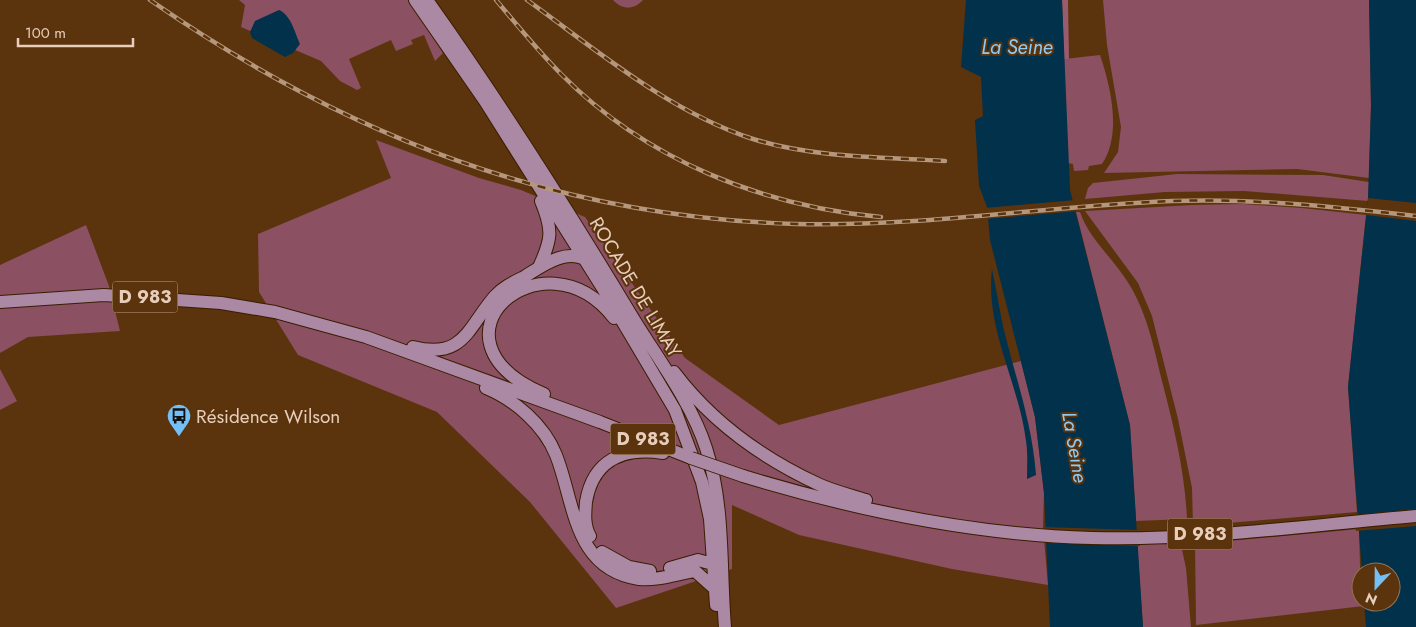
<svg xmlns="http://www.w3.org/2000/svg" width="1416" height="627" viewBox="0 0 1416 627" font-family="Jost,sans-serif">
	<rect width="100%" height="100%" fill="#5b330c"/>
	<!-- green -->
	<path fill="#8b5062" d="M239,0H408L443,53L435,61L424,35L411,40L413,44L396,51L391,40L349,59L361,88L357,90L340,81L321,61L241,27L245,5Z
		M613,0H643C634,10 622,10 613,0Z
		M1103,0H1369L1371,106L1369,178L1297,169L1104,173L1118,152L1121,127L1107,45Z
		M1100,55C1111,87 1122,135 1102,164L1089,166L1088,170L1074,171L1073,164L1068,163L1064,59Z
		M376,140L479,178L521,190L585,217L685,358L779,425L1021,361L1035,417L1044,493L1043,527L1048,585L952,569L799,535L732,505V569L616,608L530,502L437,412L298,355L259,292L258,234L391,178Z
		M1177,174L1323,175L1369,182L1368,201L1244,191L1165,192L1085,199L1088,188L1093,183Z
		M1243,204L1302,208L1366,215L1348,387L1357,512L1193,526L1192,488L1178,419L1152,316L1138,283L1085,211L1192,205Z
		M1076,212H1080C1089,239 1114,259 1129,284C1147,313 1154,348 1162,381C1174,427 1185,472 1187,519L1136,521L1130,425Z
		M86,225L109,286L120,331L28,337L0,353V265Z
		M0,369L17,401L0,410Z
		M1359,529L1361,602H1364V606L1196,625L1195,544Z
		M1137,543L1181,545L1186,568L1191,627H1143Z"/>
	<!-- forest -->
	<path fill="#995b6e" d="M1062,0H1068L1069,59H1064Z"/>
	<!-- water -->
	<path fill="#02314c" d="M966,0H1062L1070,190L1130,425L1143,627H1050L1044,493L1035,417L990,240L987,207L979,186L975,120L983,116L981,77L961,67Z
		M1369,0H1416V627H1366L1364,602H1391V572H1362L1348,387L1368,198L1371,106Z
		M279,10C291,15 295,33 300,44L293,53L285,57L252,38L250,32L255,21Z
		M992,269C996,288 999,307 1003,326C1015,377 1032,421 1036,475L1027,479C1027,467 1028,453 1026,441C1019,383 985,329 992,269Z"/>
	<!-- pier -->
	<path fill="#5b330c" d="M1368,198L1416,203V221L1366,215Z
		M1075,200L1079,211L985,219L984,208Z
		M1416,509V526L1356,531L1355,515Z
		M1043,527L1139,530L1140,546L1044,543Z"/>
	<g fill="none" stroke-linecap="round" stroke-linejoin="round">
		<defs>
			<path id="major" d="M415,0L485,101L602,287L675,410L702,482L710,519L716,605
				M427,0C499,101 566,207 630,313C655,355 691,401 706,448C725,506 720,567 725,627
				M539,267C552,239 553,230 541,201
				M0,302L104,295L221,303L275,312L366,337L600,422L691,458
				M413,347C464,360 468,327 495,296C503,287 514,282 524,277C542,266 566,247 588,261
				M674,372C711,421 762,458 818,484C833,491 850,495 866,500
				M486,388C515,400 544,425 556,455C575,503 573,569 639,579C658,581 676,574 695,571L714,588
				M544,394C415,339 543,227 614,318
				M743,476C855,510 973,535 1092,538C1199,541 1309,525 1416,516
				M590,536C584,526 585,514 586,502C593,460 623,447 663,453
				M602,552L629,567L650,571
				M670,568L698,560L720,566"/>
		</defs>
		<!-- major casing -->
		<use href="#major" stroke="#3a1d01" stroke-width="14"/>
		<!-- major -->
		<use href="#major" stroke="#ab89a4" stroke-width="12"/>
		<defs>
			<path id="rail" d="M150,0C346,136 556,217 796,224C922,227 1047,206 1172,201C1254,198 1335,207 1416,216
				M496,0C517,25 538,51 561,74C646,160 762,206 881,217
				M527,0C598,51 668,111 753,139C814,158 882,157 945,161"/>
		</defs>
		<!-- rail casing -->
		<use href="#rail" stroke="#b5977d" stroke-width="4.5"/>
		<!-- rail -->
		<use href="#rail" stroke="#5b330c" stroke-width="2.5" stroke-dasharray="8" stroke-linecap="butt"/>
		<defs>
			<path id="major-bridge" d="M691,458L743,476"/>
		</defs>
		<!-- major-bridge casing -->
		<use href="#major-bridge" stroke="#3a1d01" stroke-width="14" stroke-linecap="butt"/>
		<!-- major-bridge -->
		<use href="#major-bridge" stroke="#ab89a4" stroke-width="12"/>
	</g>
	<!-- icons -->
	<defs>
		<symbol id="bus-pin" viewBox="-11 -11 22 30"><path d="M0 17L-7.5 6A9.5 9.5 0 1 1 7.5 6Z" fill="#74c0f6" stroke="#5b330c"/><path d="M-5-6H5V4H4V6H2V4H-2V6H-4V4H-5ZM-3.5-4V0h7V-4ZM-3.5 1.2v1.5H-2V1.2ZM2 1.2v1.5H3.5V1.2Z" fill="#111"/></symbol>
	</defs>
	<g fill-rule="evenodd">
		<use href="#bus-pin" x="165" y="402" width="28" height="38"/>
	</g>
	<g text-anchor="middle" stroke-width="4" stroke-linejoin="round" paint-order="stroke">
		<!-- shield labels -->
		<g fill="#5b330c" stroke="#bca086" stroke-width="1">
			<rect x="112.5" y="281.5" width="65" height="31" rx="4"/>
			<rect x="610.5" y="423.5" width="65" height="31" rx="4"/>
			<rect x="1167.5" y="518.5" width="65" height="31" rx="4"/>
		</g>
		<g font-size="18" font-weight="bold" fill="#e6cebb">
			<text x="145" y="303">D 983</text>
			<text x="643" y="445">D 983</text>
			<text x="1200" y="540">D 983</text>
		</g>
		<!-- street labels -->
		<g font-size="19" fill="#e6cebb" stroke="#5b330c">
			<text transform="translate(636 287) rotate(59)" y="7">ROCADE DE LIMAY</text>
		</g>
		<!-- poi labels -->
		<g font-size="19" fill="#e6cebb" stroke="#5b330c" text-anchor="start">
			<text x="196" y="423">Résidence Wilson</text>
		</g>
		<!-- water labels -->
		<g font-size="20" font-style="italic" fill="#8cccf9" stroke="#5b330c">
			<text x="1017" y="54">La Seine</text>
			<text transform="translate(1075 447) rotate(80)" y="7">La Seine</text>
		</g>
	</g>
	<!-- north arrow -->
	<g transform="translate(1376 587) rotate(202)"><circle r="24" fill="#5b330c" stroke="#937152"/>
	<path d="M0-4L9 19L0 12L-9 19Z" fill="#74c0f6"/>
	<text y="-8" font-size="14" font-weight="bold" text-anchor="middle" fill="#e6cebb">N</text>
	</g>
	<!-- scale -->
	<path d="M18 38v8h115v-8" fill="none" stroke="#e6cebb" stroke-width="2.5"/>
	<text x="25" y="38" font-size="15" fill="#e6cebb" stroke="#5b330c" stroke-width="4" paint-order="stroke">100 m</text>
</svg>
